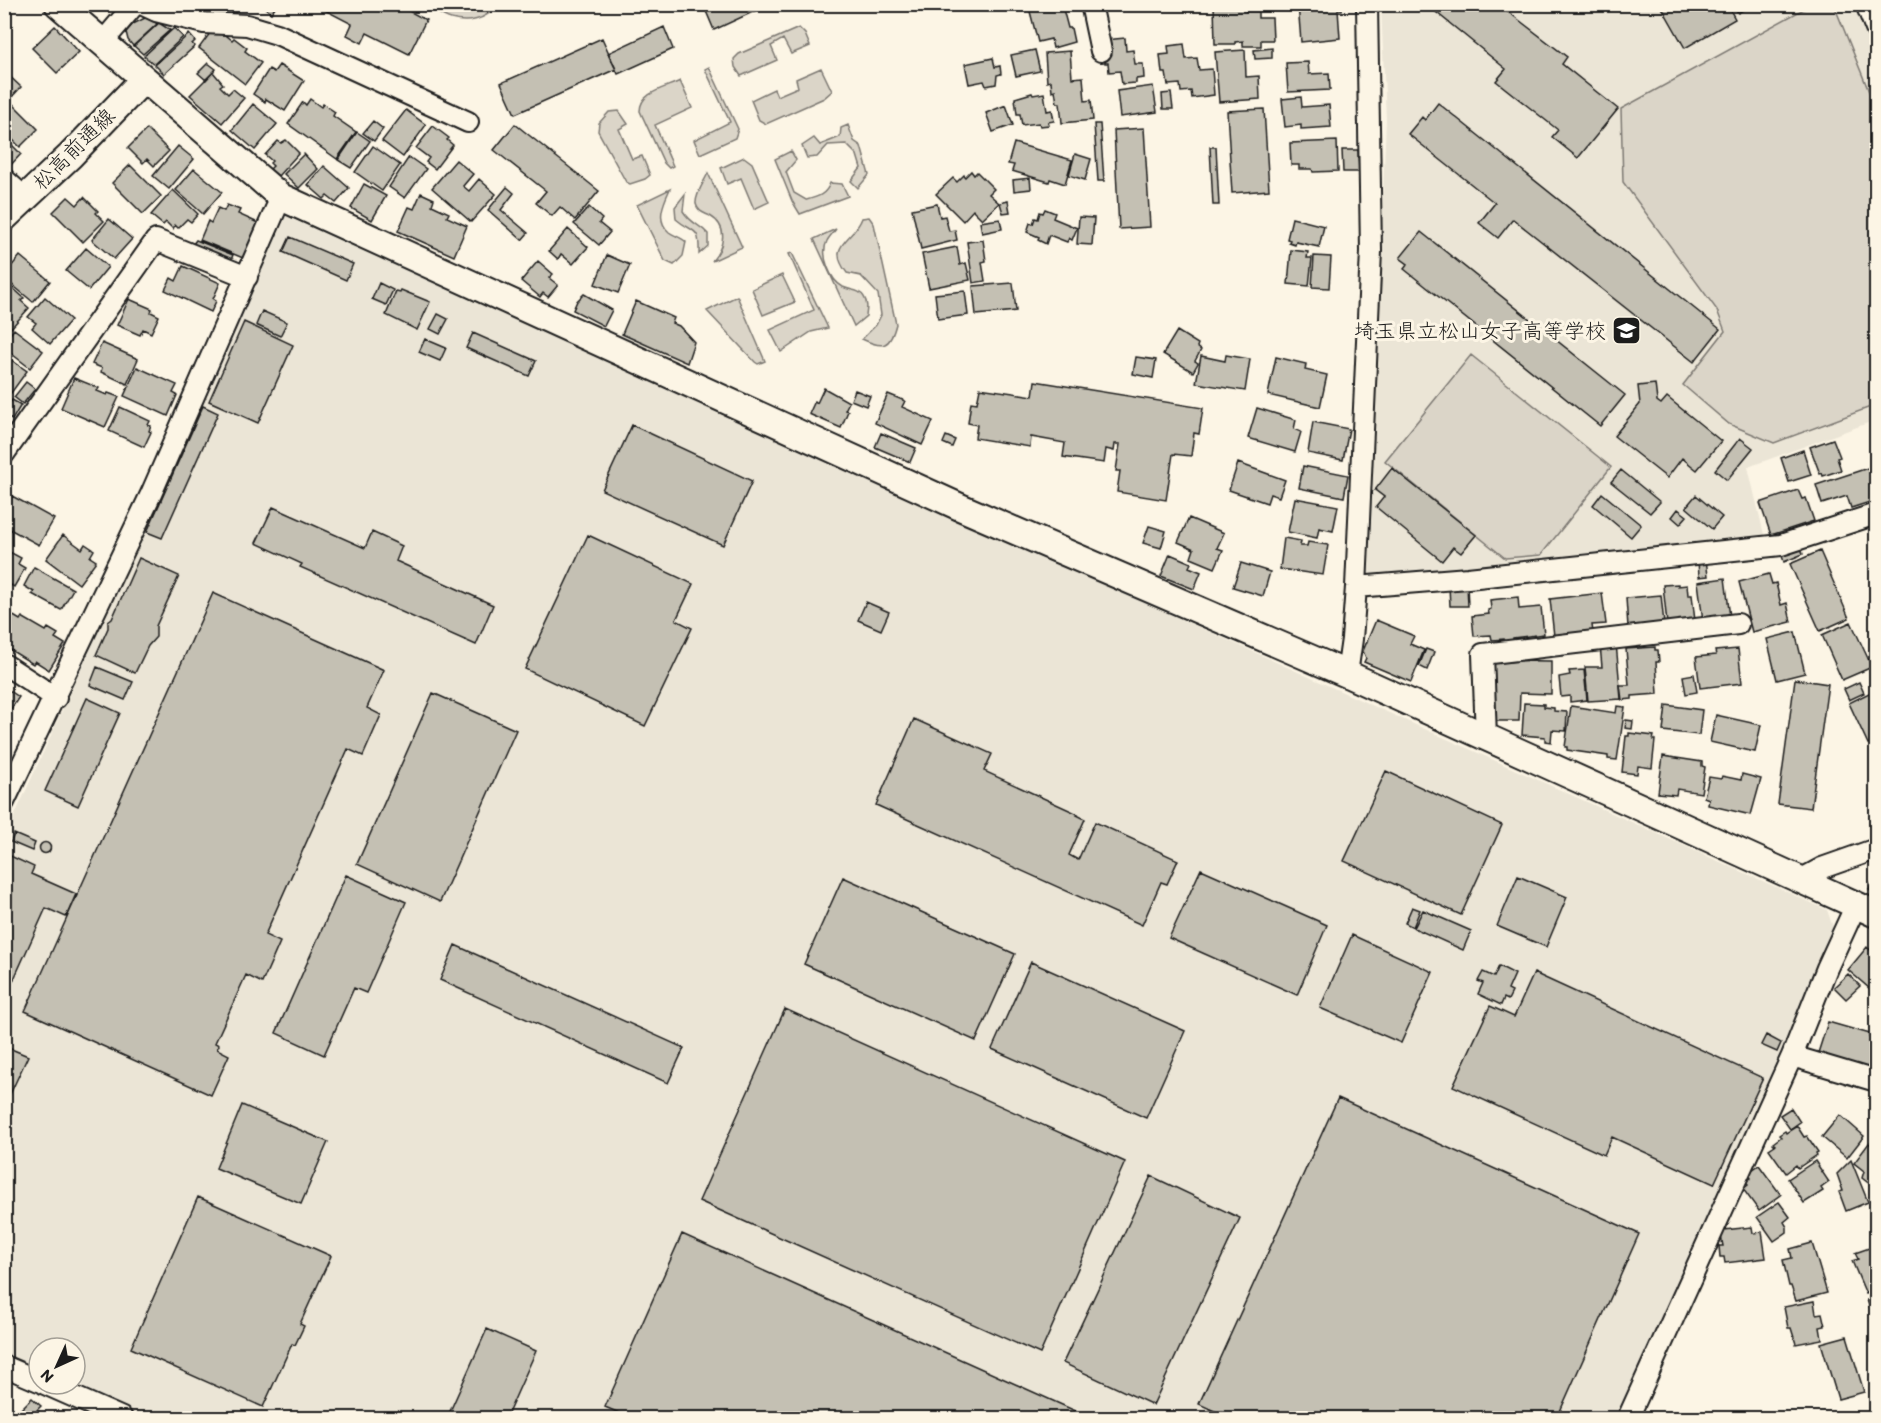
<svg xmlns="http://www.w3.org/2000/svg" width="1881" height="1423" viewBox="0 0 1881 1423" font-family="Itim,'Klee One',sans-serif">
	<rect width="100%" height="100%" fill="#fcf5e5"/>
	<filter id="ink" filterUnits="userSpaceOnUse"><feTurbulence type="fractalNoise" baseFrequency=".0167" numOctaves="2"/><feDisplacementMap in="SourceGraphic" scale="12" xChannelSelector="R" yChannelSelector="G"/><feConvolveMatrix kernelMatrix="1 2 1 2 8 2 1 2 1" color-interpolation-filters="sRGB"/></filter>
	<g filter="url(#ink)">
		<!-- built -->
		<path fill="#ebe5d6" d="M1381,5H1860L1876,46V420L1748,467L1765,539L1367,577L1386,120Z
			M285,216L1827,910L1833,927L1804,993L1800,1009L1799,1027L1623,1418H145L69,1384H75V1348H39V1370L5,1355V837Z"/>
		<!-- green -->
		<path fill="#dbd5c8" stroke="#7c7872" stroke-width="1.5" d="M426,5H497C486,20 468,24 451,19C442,17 433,9 426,5Z
			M1811,5H1834L1876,109V405L1774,443L1729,424L1683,385L1725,331L1717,310L1623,182L1621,109Z
			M799,28L805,34L810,46L791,54L783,39L771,46L777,60L741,76L735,67L734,59L739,54Z
			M709,67L738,129L735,138L700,154L694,140L730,122L705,69Z
			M821,68L832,91L824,98L766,124L759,120L751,100L774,89L777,96L798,87L796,79Z
			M680,81L692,108L655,125L673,166L669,168L664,163L640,111C640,92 666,88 680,81Z
			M619,111L628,124L619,129L632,159L642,156L650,175L645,179L630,184L626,182L598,131L599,123L609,112Z
			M848,125L854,141L861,146L869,175L858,188L851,181L861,168L857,155L846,144L828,145L817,157L807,158L802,146L814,138L820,145L840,137L841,128Z
			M791,151L796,160L786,172L794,193L806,200C817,197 826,195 830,183L842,184L848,196L800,214L792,201L775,159Z
			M744,157L752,163L769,202L754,209L741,178L727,184L721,168Z
			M708,173L742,247L712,261C724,247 729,227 710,216C704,213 698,212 696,204C695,195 704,182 708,173Z
			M670,189C664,202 655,220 669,232C674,236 681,237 686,242L683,256L674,265L665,261L637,205Z
			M685,194L683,211C692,225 700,224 708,234V246L699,254C700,225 693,234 676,219L675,207Z
			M869,217L874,224L896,324C890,348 883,349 862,339L876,325L881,315L878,294L861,276L847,273C825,244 854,241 862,218Z
			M836,229C833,233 829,237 827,241C820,255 830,280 843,287C851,291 859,289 864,297C868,303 867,309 866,316L854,326L814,239Z
			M792,253L828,328L811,332L781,352L770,330L814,310L789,254Z
			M782,275L795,302L763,315L752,289Z
			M737,296L765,361L758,364L755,362L707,311Z
			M1471,355L1611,467L1541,555L1505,558L1385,461Z"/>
		<!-- building -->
		<path fill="#c4c0b3" stroke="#1c1c1c" stroke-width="1.5" d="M211,4H237L236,13L210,10Z
			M261,4H277L271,13Z
			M318,4H396L426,20L409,54L367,33L362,43L347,35L352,24L317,6Z
			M721,4H770L714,30L706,11Z
			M1028,4H1055L1057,10L1063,9L1068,28H1071L1074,42L1053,48L1051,39L1038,42Z
			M1214,4H1246V11H1258V18H1272L1273,40H1261V46H1243V41L1235,42V44H1215Z
			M1298,4H1342V10H1338L1340,38L1301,42Z
			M1426,4H1498L1567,57L1562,64L1618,109L1578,158L1552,137L1558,130L1496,81L1506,69Z
			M1660,4H1727L1735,19L1685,48Z
			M1733,4H1753L1738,13Z
			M149,16L157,24L133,46L128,40L126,32L133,24Z
			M159,23L170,30L143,54L134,46Z
			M216,25L228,34L227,36L232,40L234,38L247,48L245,51L261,63L245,84L199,48Z
			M55,26L79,52L57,73L32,48Z
			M664,27L673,49L618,74L608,53Z
			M174,28L183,37L154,64L144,56Z
			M189,34L195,41L192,44L195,46L164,74L155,65Z
			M602,38L616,69L515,114L501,83Z
			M1125,38L1126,51L1133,50L1135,64H1143L1144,78L1136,79V83L1122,84L1120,71L1109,72L1108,63H1105L1103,50L1105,40Z
			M1184,44L1186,59L1197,58L1199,70L1212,69L1214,95L1192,98L1191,91L1181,92L1180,84L1168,85L1166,73H1162L1160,55L1169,54L1168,46Z
			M1272,48V58L1255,59L1254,50Z
			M1035,50L1040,71L1016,76L1011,55Z
			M1245,50L1246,77L1259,76L1260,99L1219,102L1215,52Z
			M1070,51L1072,78L1083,77L1085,101L1091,100L1093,120L1062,123L1060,103H1057L1055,90L1052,91L1051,81L1047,82L1045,53Z
			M993,58L995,67L1000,66L1001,74L997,75L996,84L986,86L984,81L969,84L965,64Z
			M1308,62L1309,74L1329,73L1330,90L1288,92L1286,63Z
			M208,63L216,69L206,80L198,73Z
			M279,65L304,81L285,111L266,99L265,102L253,94L269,69L274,72Z
			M4,71L21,87L9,100L38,129L20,147L4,131Z
			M213,72L223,84L220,86L228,94L233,89L244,98L222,123L190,95Z
			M1153,86L1157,112L1120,117L1117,91Z
			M1032,93L1033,95L1044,93L1047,111L1052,110L1054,121L1048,122L1049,125L1040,126L1039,123L1022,125L1020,114H1017L1015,98Z
			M1171,93L1173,109H1163L1162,94Z
			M1301,97L1302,107L1329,105L1331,127L1301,129V125L1285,127L1282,99Z
			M310,99L321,107L323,104L335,112L333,116L356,132L337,159L288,124L303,102L306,105Z
			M1438,103L1720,329L1694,362L1513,219L1498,238L1479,223L1495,203L1408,134L1422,117L1425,120Z
			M253,104L277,124L255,150L232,130Z
			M1006,105L1013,125L993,132L986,113Z
			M1264,109L1269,190L1232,193L1227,111Z
			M406,110L426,125L403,157L382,141Z
			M373,121L383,129L374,141L363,133Z
			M515,124L599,191L575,220L560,207L552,216L536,203L546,191L494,150Z
			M1094,124H1100L1104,181H1098Z
			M433,126L449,138L447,140L453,145L435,169L426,162L429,158L416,148Z
			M1144,128L1150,227L1119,229L1114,130Z
			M147,129L169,151L154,166L147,159L143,163L128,148Z
			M357,132L370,141L351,168L338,160Z
			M7,140L21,154L8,168L4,164V142Z
			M286,140L299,153L278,176L270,169L273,166L270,163L272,161L265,155L278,141L281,143Z
			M1337,141L1338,171L1313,172L1312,169H1299V165H1291L1290,143Z
			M1014,143L1072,160L1065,184L1050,179L1049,182L1012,171L1014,165L1008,164Z
			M178,146L194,159L169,189L153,176Z
			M373,146L400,165L382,191L355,172Z
			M1210,147H1216L1219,205H1213Z
			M1342,150H1358L1359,172H1343Z
			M304,154L318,169L299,188L284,174Z
			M1075,154L1091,159L1085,180L1069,175Z
			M409,157L426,169L405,198L389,187Z
			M456,160L473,174L463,186L469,191L479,179L496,194L471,222L432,188Z
			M130,165L161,196L143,214L112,183Z
			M324,166L349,188L336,203L327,196L324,199L308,185Z
			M194,169L222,192L203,214L176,190Z
			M971,171L974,175L977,172L994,189L989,194L999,203L982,219L973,210L963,221L936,194L953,178L957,182L964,175L965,177Z
			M1030,178L1031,189L1014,191L1013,180Z
			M364,184L386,196L372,220L351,208Z
			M507,187L514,193L501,210L528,233L522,240L488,210Z
			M173,190L198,214L191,222L187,219L178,228L175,225L173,229L166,222L163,225L151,215Z
			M421,193L434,199L432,205L449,213L447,217L467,226L454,256L398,231L409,207L414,209Z
			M68,197L77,205L84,197L98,211L96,213L104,221L83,242L53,212Z
			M1008,201L1010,212L1003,213L1000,203Z
			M937,204L940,217L945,216L949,231L955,230L957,240L921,249L912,209Z
			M227,205L240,210L238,214L258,223L243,258L200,240L208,221L211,223L218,208L224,211Z
			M589,207L602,219L599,223L610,232L599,245L574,224Z
			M1045,209L1055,213L1053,218L1077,228L1072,240L1069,238L1067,242L1049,235L1046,244L1038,240L1039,237L1027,232L1030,223L1033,224L1035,218L1038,219L1040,212L1043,213Z
			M1079,217L1094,218L1092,245L1077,244Z
			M1292,218L1324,226L1319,247L1296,242L1295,245L1289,243L1290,240L1287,239Z
			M109,219L132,239L114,259L92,240Z
			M1000,219L1002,229L982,233L980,222Z
			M568,229L588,247L573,264L561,254L558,259L549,251Z
			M1421,232L1625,395L1600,426L1404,269L1408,264L1400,258Z
			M290,237L353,264L346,280L283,252Z
			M196,240L233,255L231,260L193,244Z
			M983,240L986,261L982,262L985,281L973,283L967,242Z
			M957,247L960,265L966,263L970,280L929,288L922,254Z
			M86,248L108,267L89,290L66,271Z
			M1291,250L1308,252L1307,258H1312L1309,286L1288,284Z
			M607,255L630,265L618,293L595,284Z
			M20,256L50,281L33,302L4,278V275Z
			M1314,256L1331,257L1329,288L1312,287Z
			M538,261L553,274L549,278L558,285L548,297L543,293L540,297L521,281Z
			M183,266L220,283L213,299L216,301L211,312L165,290L171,278L176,281Z
			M5,281L24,298L21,301L29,308L11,328L4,322Z
			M379,283L393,290L386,305L372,299Z
			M1013,283L1016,311L976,315L973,286Z
			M401,290L430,302L417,330L386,315L396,291L400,292Z
			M965,291L968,315L938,319L935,294Z
			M584,294L612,310L604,326L573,310L577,301Z
			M45,297L71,320L50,344L32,328L36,323L28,317Z
			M129,299L152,309L151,312L159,316L151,333L143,329L140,335L117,325Z
			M636,301L674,318L672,323L679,326L694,342L687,363L622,334Z
			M262,311L287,322L280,336L256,325Z
			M438,314L448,319L440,334L430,329Z
			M244,322L293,345L258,423L209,401Z
			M14,329L43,351L30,368L4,348V342Z
			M1177,331L1198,344L1197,347L1201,350L1195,361L1198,363L1193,372L1163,354Z
			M473,333L536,361L529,376L466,348Z
			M425,339L446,348L440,361L419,352Z
			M102,343L138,359L127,384L101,372L102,368L92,364Z
			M4,355L27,371L11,393L4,388Z
			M1226,355L1250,359L1245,391L1196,383L1201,356L1225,361Z
			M1136,357L1156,360L1153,378L1133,374Z
			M1276,357L1306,364L1305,370L1327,375L1320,407L1268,395Z
			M137,367L177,385L173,393L177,395L168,416L124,396Z
			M74,378L99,388L97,391L107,395L108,393L119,397L105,427L61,408Z
			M1035,381L1203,408L1199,434L1194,433L1191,456L1173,454L1166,500L1117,492L1120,471H1116L1120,444H1115L1114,451L1106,449L1104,463L1063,457L1065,443L1031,437L1030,447L975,438L977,425L968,423L971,402L977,403L980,388L1033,396Z
			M26,382L35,389L23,404L14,397Z
			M1655,384L1657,401L1661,404L1667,397L1721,441L1697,470L1682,458L1667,478L1614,436L1640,404L1638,386Z
			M824,388L849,402L845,410L848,411L841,428L809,414L815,401L817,403Z
			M855,390L870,396L866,406L851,400Z
			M888,394L905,401L902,407L933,421L922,445L875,423Z
			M12,400L21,405L12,420L4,415V411Z
			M203,406L218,413L162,538L147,532Z
			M120,407L150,421L148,425L151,426L149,431L151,432L144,447L109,431Z
			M1257,408L1296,420L1294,429L1301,432L1295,452L1248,438Z
			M1313,422L1349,429L1343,460L1308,453Z
			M632,425L752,481L723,545L602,490Z
			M881,433L916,448L910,462L875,447Z
			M946,436L955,440L952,447L943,443Z
			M1740,438L1753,448L1727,480L1715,470Z
			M1833,439L1840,457L1837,458L1841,470L1823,476L1822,473L1820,474L1810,447Z
			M1803,450L1811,475L1789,482L1781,458Z
			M1238,463L1285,480L1279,497L1270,494L1267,503L1229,490Z
			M1303,466L1348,475L1344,497L1299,488Z
			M1871,467L1876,483V500L1851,508L1847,496L1822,504L1816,485Z
			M1392,468L1476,535L1461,553L1453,547L1442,561L1376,507L1384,497L1375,490Z
			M1621,470L1660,502L1650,513L1611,482Z
			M1798,490L1802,499L1806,498L1814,521L1771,535L1760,503Z
			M1602,493L1641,525L1631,537L1593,505Z
			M1696,495L1722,517L1712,529L1686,507Z
			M12,496L54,519L39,545L4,526V509Z
			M1295,498L1338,506L1333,531L1319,528L1317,538L1288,532Z
			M273,507L365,548L372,532L402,546L396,561L493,605L476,645L300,567L302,564L256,543Z
			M1678,509L1687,516L1680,524L1672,517Z
			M1189,518L1224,533L1217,548L1223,550L1215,568L1191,558L1194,549L1178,542Z
			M1149,526L1166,531L1161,548L1143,543Z
			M63,535L82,549L85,544L94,550L90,557L96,561L79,584L46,559Z
			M588,535L693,584L676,620L692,628L645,726L525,669Z
			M1284,538L1301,541L1300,546H1307L1308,542L1328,545L1323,575L1280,569Z
			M1801,548L1803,554L1784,562L1782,556Z
			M4,549L21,558L18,564L25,568L14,587L4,581Z
			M1820,551L1849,618L1820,631L1790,564Z
			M1170,554L1191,563L1189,567L1201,572L1194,589L1161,576Z
			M139,558L179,576L156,626V637L148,646L135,673L96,655L108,628V622L112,619Z
			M1706,559L1708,576L1699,577L1698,560Z
			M1241,563L1270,572L1263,596L1233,587Z
			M34,567L73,589L61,610L32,594L34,592L24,586Z
			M1769,574L1772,584L1776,583L1781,605L1787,603L1791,622L1752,632L1739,582Z
			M1725,578L1730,617L1703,621L1698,582Z
			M1678,584V586L1687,585L1688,595H1692L1695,621L1667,624L1663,585Z
			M1467,585L1468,606H1450L1449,586Z
			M213,593L384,670L367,708L381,715L363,756L348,749L265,935L280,942L262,983L246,975L215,1043L219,1045L217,1049L229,1055L211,1095L25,1011Z
			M1602,593L1606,624L1592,625L1593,632L1554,636L1550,599Z
			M1661,595L1664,624L1628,627L1626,598Z
			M1518,597L1519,609L1541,607L1544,634L1513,638V641L1504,642V639L1492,640L1491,635L1474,636L1472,616L1489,614L1488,610L1491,609L1490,600Z
			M866,602L889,612L881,630L858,620Z
			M7,612L20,620L22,617L46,631L48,628L58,634L55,638L65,644L49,670L35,661L33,664L4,646V615Z
			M1376,620L1414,636L1410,644L1424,650L1411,682L1364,662L1366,658L1363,651Z
			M1851,622L1872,667L1842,680L1822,635Z
			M1795,632L1805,673L1777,680L1767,639Z
			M1616,643L1621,699L1588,701L1585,667H1602L1600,645Z
			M1655,647V650H1658L1659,662H1656L1658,694L1632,696V699L1622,700L1620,685H1629L1626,649Z
			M1426,649L1434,652L1427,670L1419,666Z
			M1738,649L1742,683L1700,688L1696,657L1716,655L1715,651Z
			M1493,660L1551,661V694L1520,693L1519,721H1493Z
			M97,667L133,682L125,700L90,685Z
			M1584,670L1587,700L1570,702V696L1561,697L1559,677L1570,675L1569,671Z
			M1694,674L1697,692L1686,694L1683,676Z
			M1795,679L1828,684L1811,808L1778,804Z
			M1859,682L1864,693L1849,700L1844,689Z
			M4,687L19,697L7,715L4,713Z
			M1871,692L1875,701L1876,700V740L1868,744L1849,703Z
			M433,693L516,730L440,902L357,864Z
			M87,698L120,713L78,806L45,791Z
			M1524,703L1544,704V707L1554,708V711L1567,712L1566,731L1552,730L1551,742L1545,741V737L1522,735Z
			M1666,705L1702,710L1699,735L1663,731Z
			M1571,706L1616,713L1617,706L1625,707L1617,760L1608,759V756L1567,750V747H1565Z
			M1716,715L1761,725L1755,752L1710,742Z
			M914,719L992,754L984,771L1078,814L1077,815L1085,819L1069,855L1078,860L1095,822L1178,860L1167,884L1161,882L1142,925L876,805Z
			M1626,720L1633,721L1632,729L1625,728Z
			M1629,733L1654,736L1653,740H1655L1652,768L1638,766L1637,774L1622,772L1626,736H1629Z
			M1663,756L1702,762V766L1705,767L1701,793L1677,789L1676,795L1658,793Z
			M1386,771L1502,825L1461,915L1344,861Z
			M1742,774L1761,779L1751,815L1708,805L1709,799L1704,797L1709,777L1721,779L1722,776L1741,780Z
			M14,834L35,843L32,851L11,842Z
			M39.5 848a5.5 5.5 0 1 1 11 0a5.5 5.5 0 1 1-11 0Z
			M4,853L34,867L31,874L76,894L66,917L46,908L4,1001Z
			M1201,869L1327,925L1297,995L1169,938Z
			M1876,874V894L1869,890Z
			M346,875L406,902L366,993L354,988L324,1055L276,1033Z
			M1518,876L1567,897L1546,947L1497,926Z
			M843,877L1015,954L976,1041L804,964Z
			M1412,907L1420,910L1413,927L1405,923Z
			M1423,910L1471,931L1463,950L1414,928Z
			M1352,935L1433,972L1401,1043L1320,1008Z
			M455,945L684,1048L668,1083L440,980Z
			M1867,947L1876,955V994L1848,970Z
			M1031,962L1185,1031L1146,1118L992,1049Z
			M1499,966L1515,974L1508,990L1512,992L1508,1000L1504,998L1501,1005L1478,994L1483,983L1478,981L1483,972L1494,977Z
			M1534,973L1763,1078L1714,1184L1612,1137L1604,1155L1453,1086L1490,1006L1514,1017Z
			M1848,974L1860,986L1846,999L1834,987Z
			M785,1009L1125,1162L1040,1354L699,1201Z
			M1828,1022L1870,1034L1869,1037L1876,1039V1071L1818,1053Z
			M1766,1035L1781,1043L1777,1052L1761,1045Z
			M4,1046L28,1056L4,1107Z
			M1338,1098L1639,1234L1557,1418H1230L1199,1404Z
			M242,1105L328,1142L301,1204L216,1168Z
			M1791,1108L1800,1122L1790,1129L1780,1115Z
			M1840,1115L1864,1136L1847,1158L1822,1137Z
			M1797,1126L1804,1137L1807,1136L1818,1152L1816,1153L1817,1155L1798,1168L1796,1165L1786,1173L1769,1149L1775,1145L1773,1143L1781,1137L1779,1135L1785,1131L1786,1133Z
			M1869,1143L1876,1149V1189L1862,1178L1864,1171L1854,1163Z
			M1851,1160L1868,1202L1846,1211L1839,1192L1843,1191L1837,1174Z
			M1815,1161L1829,1182L1821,1188L1823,1191L1804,1203L1788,1179Z
			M1759,1165L1781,1195L1759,1211L1743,1189L1748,1185L1746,1181L1751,1178L1748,1173Z
			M1151,1176L1240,1218L1153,1405L1063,1363Z
			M198,1197L331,1256L300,1324L304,1326L295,1345L292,1344L263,1407L131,1348Z
			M1779,1202L1790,1217L1784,1222L1787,1227V1232L1774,1241L1757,1217Z
			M1752,1227L1753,1233L1762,1232L1766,1258L1725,1263L1724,1257H1720L1719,1246H1723L1721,1236L1724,1230Z
			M682,1234L1091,1418H631L605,1407Z
			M1812,1243L1827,1293L1796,1301L1791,1286H1789L1783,1260L1792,1258L1790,1249Z
			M1872,1247L1876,1251V1290L1866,1294L1852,1261L1858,1259L1855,1253Z
			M1876,1298V1324L1867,1300Z
			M1814,1301L1816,1314L1822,1313L1825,1326L1820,1327L1822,1339L1796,1344L1791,1328H1788L1784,1307Z
			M487,1329L536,1351L506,1418H447Z
			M1847,1336L1864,1392L1838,1399L1821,1343Z
			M32,1398L41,1406L37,1410L46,1418H12Z"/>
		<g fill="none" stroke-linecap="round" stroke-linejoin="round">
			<defs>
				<path id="minor" d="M141,4L156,11L204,23L247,25L277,34L468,122
					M1091,4L1101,51
					M1866,4L1876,29
					M102,43L135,4
					M4,179L25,198
					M4,454L156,240L247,277
					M1356,587L1468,578L1781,545L1876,514
					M4,664L56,698
					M1347,674L1352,639L1356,587L1371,251L1367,4
					M1486,738L1483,654L1738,624
					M4,802L151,494L281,197
					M1800,880L1822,868L1876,849
					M1792,1056L1876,1081
					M4,1366L39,1381
					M45,1384L122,1418
					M1628,1418L1792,1056L1827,968L1856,905"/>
				<path id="tertiary" d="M58,4L281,197L960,507L1347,674L1876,914
					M4,218L70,156L143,80"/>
			</defs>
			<!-- minor casing -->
			<use href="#minor" stroke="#1c1c1c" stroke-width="24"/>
			<!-- tertiary casing -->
			<use href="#tertiary" stroke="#1c1c1c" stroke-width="30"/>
			<!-- minor -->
			<use href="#minor" stroke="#fcf5e5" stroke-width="20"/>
			<!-- tertiary -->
			<use href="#tertiary" stroke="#fcf5e5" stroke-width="26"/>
		</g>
	</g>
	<!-- icons -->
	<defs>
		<symbol id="school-square" viewBox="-11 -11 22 22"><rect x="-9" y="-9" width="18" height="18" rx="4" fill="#1c1c1c" stroke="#fcf5e5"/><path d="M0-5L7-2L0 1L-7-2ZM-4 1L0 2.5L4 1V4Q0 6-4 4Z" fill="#fff"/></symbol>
	</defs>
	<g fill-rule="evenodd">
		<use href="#school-square" x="1610" y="314" width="33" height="33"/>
	</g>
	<g text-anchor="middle" stroke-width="6" stroke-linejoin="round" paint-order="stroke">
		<!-- street labels -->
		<g font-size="21" fill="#1c1c1c" stroke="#fcf5e5">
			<text transform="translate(74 149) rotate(-45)" y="7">松高前通線</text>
		</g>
		<!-- poi labels -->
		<g font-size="21" fill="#1c1c1c" stroke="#fcf5e5" text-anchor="end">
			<text x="1606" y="338">埼玉県立松山女子高等学校</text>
		</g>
	</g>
	<!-- margin -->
	<rect width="1881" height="1423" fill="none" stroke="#fcf5e5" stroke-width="24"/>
	<rect x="12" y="12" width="1857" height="1399" fill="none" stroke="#1c1c1c" stroke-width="2" filter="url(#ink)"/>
	<!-- north arrow -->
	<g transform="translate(57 1366) rotate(225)"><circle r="28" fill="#fcf5e5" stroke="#a29e95" stroke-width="1.5"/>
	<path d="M0-4.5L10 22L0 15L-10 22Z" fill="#1c1c1c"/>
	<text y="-9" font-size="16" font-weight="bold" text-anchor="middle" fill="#1c1c1c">N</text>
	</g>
</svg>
